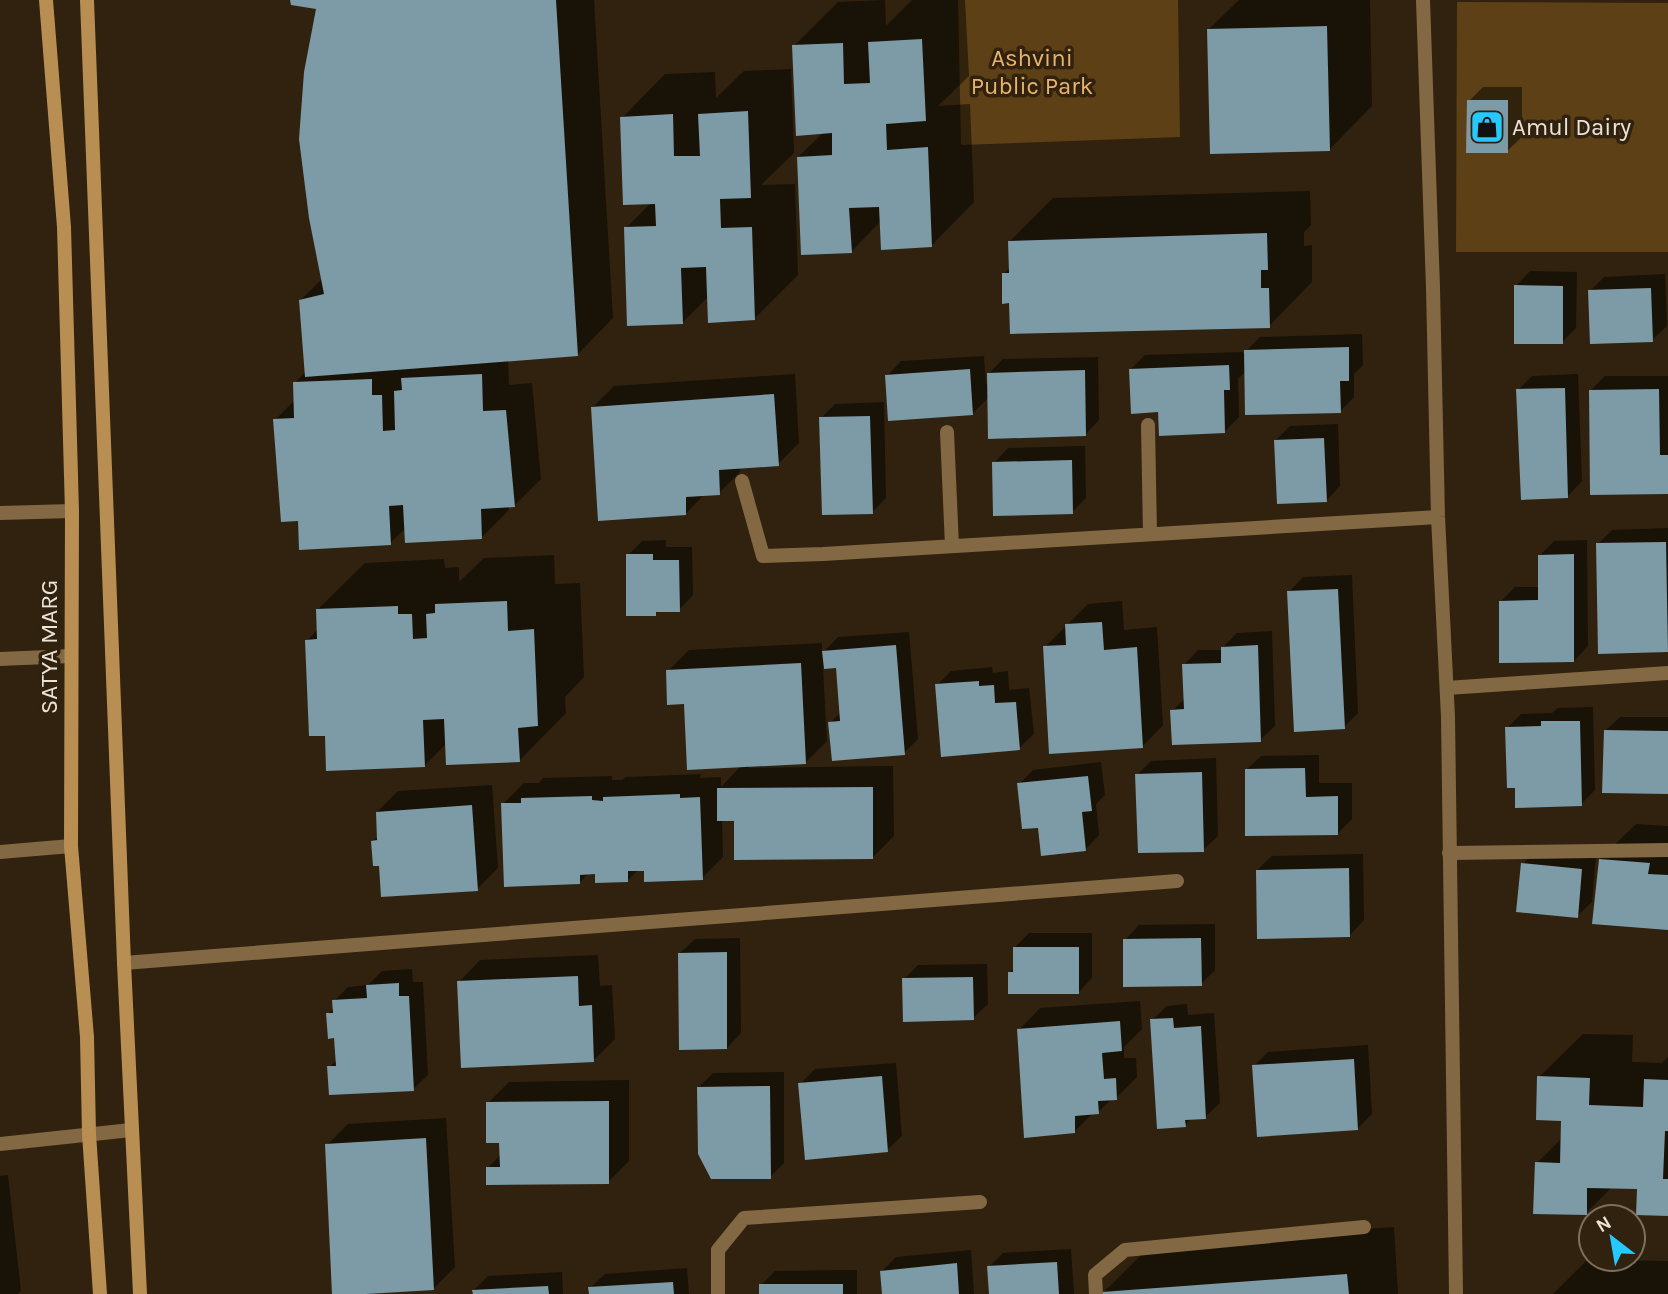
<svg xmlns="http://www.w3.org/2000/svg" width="1668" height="1294" viewBox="0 0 1668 1294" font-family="Karla,sans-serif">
	<rect width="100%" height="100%" fill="#30220e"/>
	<!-- green -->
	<path fill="#5d4015" d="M958,0H1178L1180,137L961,145Z
		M1457,2L1668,3V252H1456Z"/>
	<!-- shadow -->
	<path fill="#0007" d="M292,0H594L613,318L578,354L508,360L509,385L532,383L541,479L514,506H508L509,510L482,537L406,528L390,543L299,519L275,420L295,400V383L306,371L301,300L323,278L318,8Z
		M885,0L886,26L912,0H965L969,76L938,106L970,104L974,202L931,246L881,221L851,252L798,157L824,132L794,46L838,2Z
		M1239,0H1370L1372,106L1329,150L1209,29Z
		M791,69L794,153L761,185L795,184L798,275L754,319L709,296L683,322L626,228L651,203L622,118L665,74L715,72L716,98L744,71Z
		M1483,87H1522V137L1507,151L1469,101Z
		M1310,191L1311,225L1304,232V246L1312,245V282L1269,326L1011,301L1004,274L1010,267L1009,242L1053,198Z
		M1530,271L1577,272L1576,328L1562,342L1516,286Z
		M1665,274L1667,326L1652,340L1590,291L1604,277Z
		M1362,334L1363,365L1354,374V397L1340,411L1246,371L1238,379L1239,417L1225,431L1159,410L1131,369L1145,355L1243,352V354L1260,337Z
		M984,356L986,384H989V373L1003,359L1098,357L1099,420L1085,435L989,397L973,413L887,376L901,361Z
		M795,374L799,443L778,464L740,467V472L719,493L705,494L685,514L593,407L614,386Z
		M1578,374L1582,481L1568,496L1518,390L1532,376Z
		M1605,376H1668V492L1591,390Z
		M884,402L886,498L872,512L821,418L835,404Z
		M1338,424L1340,486L1326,501L1276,440L1290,426Z
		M1085,446L1086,498L1072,512L994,463L1008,448Z
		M1668,528V651L1598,544L1612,530Z
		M666,540V547H692L693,595L679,610H659L655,614L628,555L642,541Z
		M1587,540L1588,646L1574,661L1501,601L1515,587H1540V555L1554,541Z
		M554,555L555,584L580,583L584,677L565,697L566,713L519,761L447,743L425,765L326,734L307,641L318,629L317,610L365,563L444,559L445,568L459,567V582L484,558Z
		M1352,575L1358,713L1344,727L1289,592L1303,577Z
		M1122,601L1124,630L1157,627L1163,725L1142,747L1045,647L1088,604Z
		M1272,631L1275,726L1260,740L1172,711L1185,698L1184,665L1198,650H1223V647L1237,633Z
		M909,632L918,739L904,753L830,723L841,712L838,666L823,668L827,741L806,762L749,765V768L893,766L894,836L873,857L736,819L722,820L723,857L702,878L638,870L628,880L596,872L589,873L580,882L503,804L524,783H539L543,778L612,776V780H622L626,777L701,774L700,778L721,777V787L742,765L685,703L668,671L689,650L822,643V654L838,637Z
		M992,667L993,673L1008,671L1009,690L1029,688L1034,734L1019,748L937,685L951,671Z
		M1593,707L1595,790L1581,804L1516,786L1507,728L1521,714L1552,713L1558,708Z
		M1620,717H1668V792L1605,731Z
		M1319,755V783H1352V819L1338,833L1246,770L1261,756Z
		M1216,758L1218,836L1203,850L1137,775L1151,761Z
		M1101,762L1105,795L1096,804L1099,835L1085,850L1039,826L1019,784L1033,770Z
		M492,785L498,868L477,889L381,864L373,842L379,835L377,812L398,791Z
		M1636,824L1668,826V928L1600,859Z
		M1537,849L1596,855L1592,902L1577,916L1523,864Z
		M1363,854L1364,920L1350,935L1257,870L1272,856Z
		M1215,924V970L1201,984L1125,940L1139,925Z
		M1029,933H1092V978L1078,993L1009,973L1015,968V947Z
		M740,938L741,1033L727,1048L680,953L695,939Z
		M598,955L600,986L612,985L615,1039L594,1060L459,982L480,960Z
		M987,964L988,1004L973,1018L904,979L918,965Z
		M412,969L413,982H423L428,1075L413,1089L329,1067L338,1059L336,1036L328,1014L334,1007V1001L348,987L368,985L382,971Z
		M1140,1001L1142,1029L1124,1047V1058H1136L1137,1077L1116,1098L1112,1099L1098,1112L1093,1113L1074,1132L1019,1030L1040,1008Z
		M1187,1004L1188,1015L1214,1013L1220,1103L1205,1117H1193L1185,1125L1152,1020L1167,1006Z
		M1583,1034L1633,1035L1632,1062L1662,1063L1668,1057V1214L1639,1188L1612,1187L1586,1213L1537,1163L1563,1137V1119L1539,1077Z
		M1368,1045L1372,1114L1358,1128L1254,1066L1268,1052Z
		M896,1063L902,1136L887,1150L800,1084L815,1069Z
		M784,1072V1163L770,1177L699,1087L713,1073Z
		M629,1080V1161L608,1182L488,1168L501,1154V1141L488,1103L509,1082Z
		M446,1118L455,1267L433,1289L334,1294L327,1145L348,1124Z
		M8,1175L21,1291L18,1294H0V1176Z
		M1394,1227L1398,1294H1104V1292L1151,1245Z
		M1071,1249L1074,1294H990L989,1267L1003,1253Z
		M971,1250L974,1294H884L882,1271L896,1257Z
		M1587,1260L1668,1261V1294H1553Z
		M687,1268L689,1294H591L590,1288L605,1274Z
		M857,1270V1294H761V1285L775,1271Z
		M562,1272L563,1294H474V1290L488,1276Z"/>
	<!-- building -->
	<path fill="#7d9aa7" d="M290,0H556L578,356L305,377L299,300L324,294L309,218L299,139L304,72L316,9L291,5Z
		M1327,26L1330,151L1210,154L1207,29Z
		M922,39L926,121L886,124L887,150L928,147L932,247L881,250L879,207L849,208L852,253L801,255L797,157L832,155V133L796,136L792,45L843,43L844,84L870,83L868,42Z
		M1467,100H1508V153H1466Z
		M748,111L751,198L720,199L721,228L752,227L755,320L708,323L706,267L681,268L683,324L627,326L624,227L656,226L655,204L623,205L620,117L673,114L674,156H700L698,114Z
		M1267,233L1268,270H1261V288H1269L1270,328L1010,334L1009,303L1002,304V273H1009L1008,241Z
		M1514,285L1563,286V344H1514Z
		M1651,288L1653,342L1590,344L1588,290Z
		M1349,347V381H1340L1341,413L1245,415L1244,350Z
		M1229,365L1230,390H1224L1225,433L1159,436L1158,412L1131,414L1129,369Z
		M970,369L973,415L888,421L885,375Z
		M1085,370L1086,436L988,439L987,373Z
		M482,374L483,411L506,410L515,507L481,509L482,539L405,543L403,505L389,506L391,545L299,550L298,521L281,522L273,419L294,418L293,382L372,379V395H382L383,431L395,430L394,391L402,390L401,378Z
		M1565,388L1568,498L1521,500L1516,389Z
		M1659,389L1660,455H1668V494L1590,495L1589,390Z
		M774,394L779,466L719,470L720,495L686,497V515L598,521L591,407Z
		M870,416L873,514L822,515L819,417Z
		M1324,438L1327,502L1277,504L1274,440Z
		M1072,460L1073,514L993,516L992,462Z
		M1666,542L1668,652L1598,654L1596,543Z
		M626,554H653V560H679L680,612H656V616H626Z
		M1574,554V662L1499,663V601L1538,600V555Z
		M1338,589L1345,729L1294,732L1287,591Z
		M507,601L508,631L534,629L538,726L518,728L520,762L446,765L444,719L423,720L425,767L326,771L325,736H309L305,640L317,639L316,609L398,606V614H412L413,639L427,638L426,614L435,613V604Z
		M1102,622L1104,650L1137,647L1143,748L1049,754L1043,646L1066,645L1065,624Z
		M896,645L905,755L832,761L828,722L840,721L836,668L824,669L822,651Z
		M1258,645L1261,742L1172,745L1170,710L1184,709L1182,664L1221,663V647Z
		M801,663L806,764L687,770L684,704L667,705L666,670Z
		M979,681V686L994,685L995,703L1016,702L1020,750L941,757L935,684Z
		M1541,721H1580L1582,806L1515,808V788H1507L1505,727L1541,726Z
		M1604,730L1668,731V794L1602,793Z
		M1305,768L1306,797L1338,796V835L1245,836V769Z
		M1202,772L1204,852L1138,853L1135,774Z
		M1088,776L1092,811L1082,812L1086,851L1041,856L1038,828L1022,829L1017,783Z
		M873,787V859L734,860V821H717V788Z
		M680,794V798L700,797L703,880L644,882V871H628V882L595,883V874L580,875V884L504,887L501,803H521V798L592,796V800L603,801V797Z
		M472,805L478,891L381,897L379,866H373L371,841L377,840L376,812Z
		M1599,859L1650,863L1648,874L1668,875V930L1592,924Z
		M1521,863L1582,869L1578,918L1516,912Z
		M1349,868L1350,937L1257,939L1256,870Z
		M1201,938L1202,986L1123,987V939Z
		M1013,947H1079V994H1008V972H1013Z
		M727,952V1049L679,1050L678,953Z
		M578,976L579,1006L592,1005L594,1062L461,1068L457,981Z
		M973,977L974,1020L903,1022L902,978Z
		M399,983V996H409L414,1091L329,1095L327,1066H336L334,1038L328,1039L326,1013H333L332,1000L367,998L366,985Z
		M1173,1018L1174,1028L1201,1026L1206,1119L1185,1120L1186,1127L1157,1129L1150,1019Z
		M1120,1021L1122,1051L1102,1053L1104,1079L1116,1078L1117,1100L1098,1101L1099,1114L1075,1116V1133L1024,1138L1017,1029Z
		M1354,1059L1358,1130L1257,1137L1252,1065Z
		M882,1076L888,1152L805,1160L798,1083Z
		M1537,1076L1590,1078L1589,1105L1643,1107L1644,1079L1668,1080V1131H1665L1663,1179H1668V1216L1636,1215L1637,1189L1587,1188V1215L1533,1214L1535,1162L1560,1163L1561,1121L1536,1120Z
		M770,1086L771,1179H711L698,1154L697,1087Z
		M609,1101V1184L486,1185V1167H500L499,1143H486V1102Z
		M426,1138L434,1290L366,1294H332L325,1144Z
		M1057,1262L1059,1294H989L987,1266Z
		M957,1263L959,1294H882L880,1271Z
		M1347,1274L1349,1294H1102V1292Z
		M673,1282L674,1294H589L588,1287Z
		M759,1284H843V1294H759Z
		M548,1286L549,1294H473L472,1290Z"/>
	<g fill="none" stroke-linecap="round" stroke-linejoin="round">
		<!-- service -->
		<path stroke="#836844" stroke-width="14" d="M1447,688L1668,673
			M1449,853L1668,850
			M718,1294V1250L744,1218L980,1202
			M1096,1294L1095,1275L1125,1250L1364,1227"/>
		<!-- minor -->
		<path stroke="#836844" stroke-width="14" d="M1423,0L1433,288L1438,517L1448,717L1456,1294
			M1148,425L1150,534
			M947,432L952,546
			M742,481L763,556L823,554L1438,517
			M0,513L72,511
			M0,659L71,656
			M0,852L71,846
			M124,963L1177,881
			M0,1144L131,1130"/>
		<!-- secondary -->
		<path stroke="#b98e52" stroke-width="14" d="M46,0L64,227L72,511L71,846L87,1037L89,1134L100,1294
			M87,0L124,963L140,1294"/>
	</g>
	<!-- icons -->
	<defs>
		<symbol id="shop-square" viewBox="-11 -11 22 22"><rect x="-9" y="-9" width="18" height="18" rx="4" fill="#26c9fe" stroke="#30220e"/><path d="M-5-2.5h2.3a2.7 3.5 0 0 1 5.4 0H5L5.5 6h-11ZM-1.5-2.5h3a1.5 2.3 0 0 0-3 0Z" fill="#111"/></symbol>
	</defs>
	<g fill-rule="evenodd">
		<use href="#shop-square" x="1468" y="108" width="38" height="38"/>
	</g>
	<g text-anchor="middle" stroke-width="7" stroke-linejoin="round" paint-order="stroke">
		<!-- park labels -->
		<g font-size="24" fill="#e8b36c" stroke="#30220e">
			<text x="1032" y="66">Ashvini<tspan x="1032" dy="28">Public Park</tspan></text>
		</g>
		<!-- poi labels -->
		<g font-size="24" fill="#ece3d7" stroke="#30220e" text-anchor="start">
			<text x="1512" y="135">Amul Dairy</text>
		</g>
		<!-- street labels -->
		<g font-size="24" fill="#ece3d7" stroke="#30220e">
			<text transform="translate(49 647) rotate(-90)" y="8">SATYA MARG</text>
		</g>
	</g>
	<!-- north arrow -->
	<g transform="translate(1612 1238) rotate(329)"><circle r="33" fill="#30220e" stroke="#7b6f5e" stroke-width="2"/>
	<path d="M0-5L12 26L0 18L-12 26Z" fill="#26c9fe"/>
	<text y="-10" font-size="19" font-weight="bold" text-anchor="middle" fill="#ece3d7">N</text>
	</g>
</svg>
